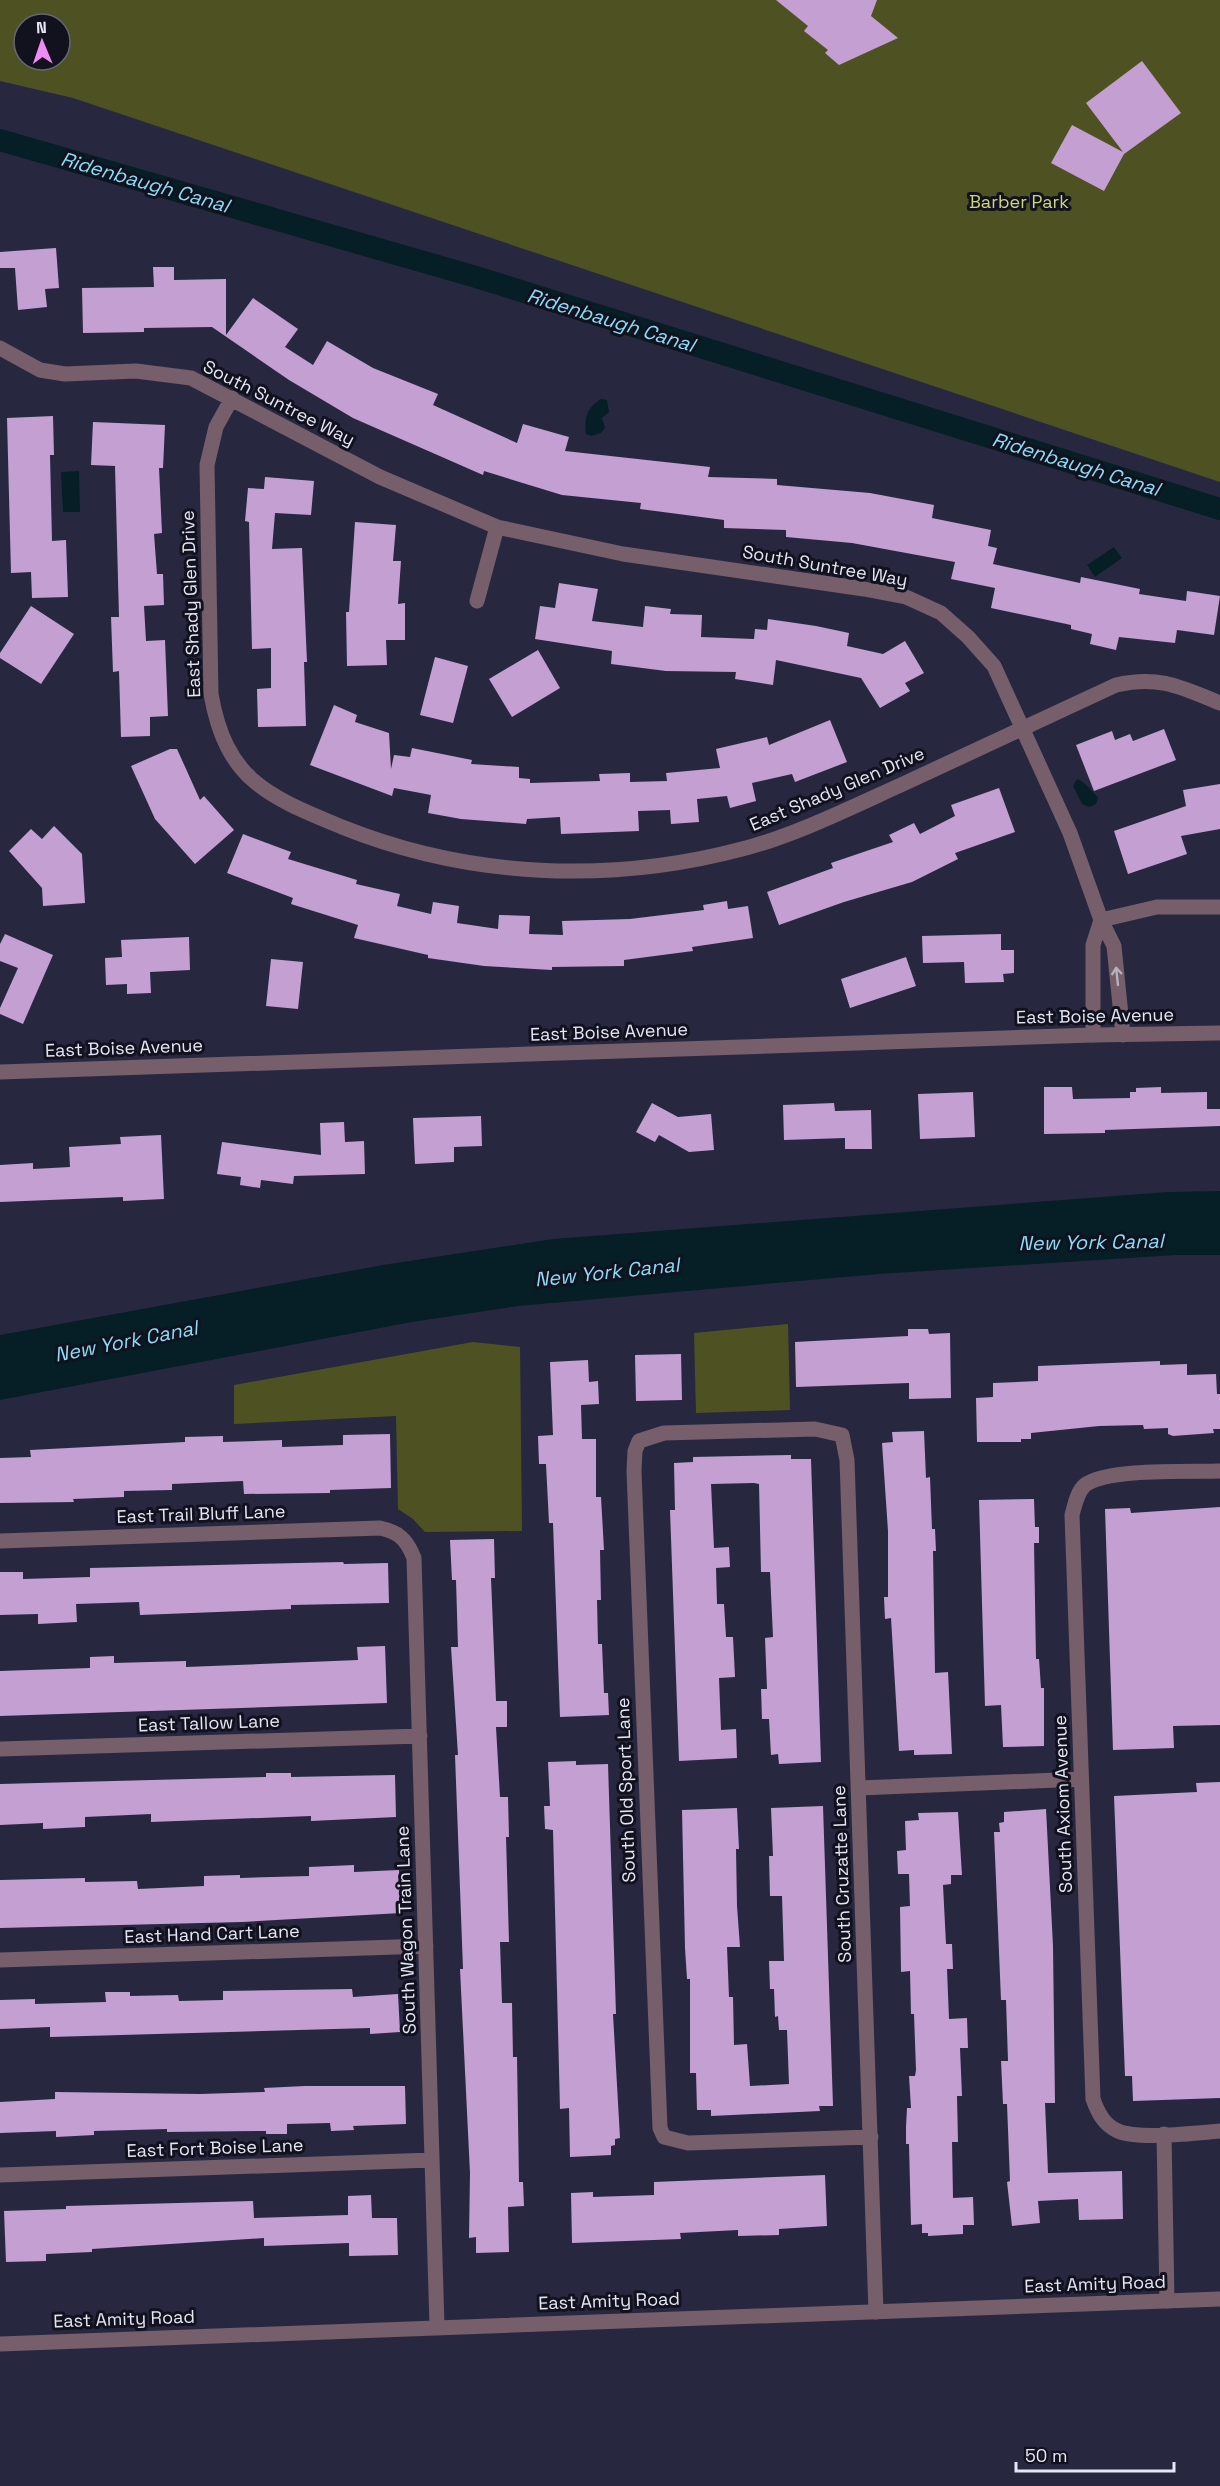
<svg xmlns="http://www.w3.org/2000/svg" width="1220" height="2486" viewBox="0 0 1220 2486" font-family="'Space Grotesk',sans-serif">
	<rect width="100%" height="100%" fill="#272840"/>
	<!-- green -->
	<path fill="#4e5222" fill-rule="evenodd" d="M0,0H1220V482L73,98L0,81ZM24,24H60V60H24Z
		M788,1324L790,1410L696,1413L694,1333Z
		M473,1342L520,1347L522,1531L425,1532L413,1519L398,1509L396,1416L234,1424V1385Z"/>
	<!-- water -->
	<path fill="#061e25" d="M601,399L607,400L609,412L602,418L605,428L601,433L591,436L586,434C584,417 587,408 601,399Z
		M79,471L80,512H63L61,472Z
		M1114,547L1122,558L1095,577L1087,565Z
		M1077,779C1084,781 1093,792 1098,798L1096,804L1089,807L1082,804L1073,786Z
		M1220,1191V1255H1176L879,1274L518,1306L412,1322L0,1400V1335L383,1265L553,1239L1168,1192Z"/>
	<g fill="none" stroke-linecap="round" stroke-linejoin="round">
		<!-- canal -->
		<path stroke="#061e25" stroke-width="22" d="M0,140L476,277L1220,509"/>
	</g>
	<!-- building -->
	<path fill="#c49fd2" d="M776,0H877L871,16L898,38L839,65L825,53L828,50L804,31L808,26Z
		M1142,61L1181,113L1124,154L1104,191L1051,163L1072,125L1123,152L1086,103Z
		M56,248L59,288L45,289L47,307L18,310L15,268H0V252Z
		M153,267H174V280L226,279V335L253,298L298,329L285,347L313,365L327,341L373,368L438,394L433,405L517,443L523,424L569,437L565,451L710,467L708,477L777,479V485L870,493L934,505L932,518L991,530L988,546L997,548L993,564L1080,583L1081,577L1140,589L1139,594L1186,601L1187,591L1220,596L1214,635L1177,630L1175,643L1119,637L1116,650L1090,644L1092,634L1071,629V625L991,608L995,588L951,579L955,562L852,543L786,537V530L724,528V520L640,509L641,503L562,495L484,471L483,475L353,418L289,380L212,327L144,328V332L83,333L82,288L154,287Z
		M53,416L54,455H50L52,541L66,540L68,597L32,598L31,572L11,573L7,418Z
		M93,422L165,425L163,468H159L162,533L154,534L157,574H163L164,605L144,606L146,641L165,640L168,716L150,717V736L121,737L119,671L113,672L111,617H119L115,466L91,465Z
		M265,477L314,481L311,515L275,513L272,549L302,548L307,662H304L306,726L258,727L257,689L271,688V648L252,649L249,522L245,521L248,488L264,489Z
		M355,522L396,525L393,561H401L398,604L405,603V640H386L387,665L347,666L346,612H349Z
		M559,583L598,589L592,621L643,627L645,606L671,609L670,614L702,615L701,637L754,639L755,629L767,630L768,619L816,626L849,633L847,646L883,654L905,641L924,673L905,683L910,691L880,708L861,678L776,660L773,685L735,679L736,672L666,671L611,664L612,651L535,639L540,606L555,608Z
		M31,606L74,634L41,684L0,658V653Z
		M538,650L560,688L512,717L489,679Z
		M435,657L468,666L453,723L420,715Z
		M334,705L357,715L355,722L389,733L391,769L394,755L410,757L412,748L472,760L471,764L519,767V778L530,779V783L600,781L599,774L630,773V782L667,781L666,773L720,768L716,749L767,737L769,745L830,720L847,762L795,782L792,774L752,783L756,801L730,808L727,796L697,799L699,822L671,824L670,810L638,811L639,831L561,834L560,817L527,819L526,824L461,819L428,813L431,795L394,788L392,796L310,765Z
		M1164,729L1176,760L1094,791L1076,745L1112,731L1115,740L1130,734L1133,741Z
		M170,749H177L200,800L204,796L234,830L195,864L155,819L131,766Z
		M1220,784V829L1181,836L1187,854L1128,874L1114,831L1186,806L1183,790Z
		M999,788L1015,832L955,853L958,859L912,882L844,902L779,925L767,892L833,868L831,863L893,842L889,835L914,823L920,834L955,816L951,805Z
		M54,826L82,854L85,903L43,906L42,888L9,851L31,829L42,839Z
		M243,834L291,852L288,859L357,880L356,884L400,894L397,906L431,914L433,902L459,906L457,923L498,929L499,915L530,916L529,934L563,935L562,921L630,919L704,910L703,905L727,901L728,909L748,906L753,938L692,947L693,951L624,960V966L552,967V970L484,966L428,958V955L354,938L358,925L291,904L293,898L227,873Z
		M5,934L53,955L23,1024L0,1014V1008L18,968L0,961V944Z
		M1001,934V950H1014V973L1003,974L1004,982L965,983L964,962L923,963L922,936Z
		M189,937L190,970L150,972L151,993L127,994V984L106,985L105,958L122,957L121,940Z
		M906,957L916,986L850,1008L841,979Z
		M271,959L303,962L298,1009L266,1006Z
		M1044,1087H1072L1073,1099L1130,1098V1092H1136V1088L1161,1087V1093L1207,1092V1109H1220V1126L1105,1130V1133L1044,1134Z
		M973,1092L975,1137L920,1139L918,1094Z
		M652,1103L678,1117L711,1114L714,1150L689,1152L659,1135L655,1142L636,1132Z
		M834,1103L835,1111L871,1110L872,1149H845V1138L784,1140L783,1105Z
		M481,1116L482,1146L454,1147V1162L415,1164L413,1118Z
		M344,1122L345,1142L364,1141L365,1174L294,1176L293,1184L261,1180L260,1188L240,1185L241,1177L217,1174L222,1142L321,1155L320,1123Z
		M161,1135L164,1199L123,1201V1197L0,1202V1165L33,1163V1169L70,1167L69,1147L121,1144L120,1137Z
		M908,1329H928L929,1334L950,1333L951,1398L909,1399V1383L796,1387L795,1342L908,1336Z
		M681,1354L682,1400L636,1401L635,1355Z
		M588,1360L589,1382L598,1381L599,1404L581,1405L582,1439H596V1497H601L604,1550H600L601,1600H597L598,1644H602L604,1693H608L609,1715L560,1717L553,1523H549L546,1464H539L538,1436L553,1435L550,1362Z
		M1160,1361V1365L1187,1364V1375L1216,1374L1217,1394H1220V1429H1213L1214,1433L1173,1436L1168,1434V1428L1144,1429L1143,1425L1099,1426L1031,1433V1439H1021V1442H977L976,1398L993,1397V1383L1038,1381V1366Z
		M924,1431L926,1478L930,1477L932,1529H935L936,1551H933L935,1673L948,1672L952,1754L914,1755V1750L899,1751L891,1618L885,1619L884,1597H888V1531L882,1443L893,1442L892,1432Z
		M390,1434L391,1488L330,1490V1493L244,1494L243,1481L172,1484V1490L124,1491V1497L73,1499L74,1502L0,1503V1458L31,1457L30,1450L185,1442V1437L223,1436V1442L282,1440V1447L343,1445V1435Z
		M791,1455V1459H811L821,1762L779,1764L778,1754L771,1755L769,1719H762L761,1689H767L765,1638L773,1637L770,1572H761L759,1484L754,1483L711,1484L714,1548L729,1547L730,1567L716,1568L717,1604H724L726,1637H733L735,1677L719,1678L721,1730L736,1729L737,1758L679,1761L670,1510H675L674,1463L693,1462V1457Z
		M1034,1499L1035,1527H1039V1543H1034L1036,1659H1039L1041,1688H1044V1746L1003,1747L1001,1705L985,1706L979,1500Z
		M1220,1507V1725L1173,1726L1174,1748L1113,1750L1105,1509L1130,1508L1131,1513Z
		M494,1539L495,1578H491L496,1701H507V1727H496L500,1797H508L509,1837H506L509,1942H500L502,2003H512L513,2057H517L519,2182H523L524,2206L508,2207L509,2252L476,2253V2237L469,2238L470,2173L460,1969H463L455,1755H458L451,1647H458L456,1580H452L450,1540Z
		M343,1562L344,1564L388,1563L389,1603L291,1605V1609L140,1615L139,1602L76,1604L77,1622L38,1624V1614L0,1615V1572H23V1579L90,1577V1568Z
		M385,1646L387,1703L0,1716V1671L90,1668V1657L114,1656V1663L186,1661V1667L358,1660L357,1647Z
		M576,1761V1765L608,1764L616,2014H613L620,2138L615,2139V2145L611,2146V2155L570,2157L569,2108L560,2109L553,1830L545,1829L544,1806H550L548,1762Z
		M266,1773H291V1777L395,1775L396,1817L311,1821V1816L151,1822V1814L85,1817V1827L43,1829V1823L0,1825V1784L266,1777Z
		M1220,1782V2098L1133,2101L1132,2076H1125L1114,1796L1197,1792L1196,1783Z
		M823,1806L833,2106H819L820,2111L711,2116V2110H697L696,2073H690V1979H687L685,1948L682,1810L737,1808L739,1849H736L737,1906L740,1947H727L729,1997H733L734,2045L747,2044L750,2086L789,2084L787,2030H779L778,2016L775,2017L774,1989H770L769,1961H784L782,1896H770L769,1856H773L771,1808Z
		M1046,1809L1053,1946L1055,2103H1045L1048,2173L1122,2171L1123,2219L1079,2220L1078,2199L1038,2201L1040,2223L1012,2226L1007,2182L1010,2181L1007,2104H1003L1001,2061H1008L1006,2000H1001L994,1832H1000L999,1823L1004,1822V1812Z
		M958,1812L962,1875H951V1884L943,1885L946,1944H952L953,1969H947L949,2019L967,2018L968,2048H960L962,2096H957L958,2142H952L953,2198L973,2197L974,2225H963V2234L928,2236V2233H922V2224L911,2225L909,2144H906V2127L907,2108H911L909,2076H915L916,2070L914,2014H911L910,1971L901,1972L900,1907L910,1906L909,1874H898L897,1851L906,1850L905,1821L919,1820L918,1813Z
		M354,1865V1872L399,1870L401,1913L242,1922L0,1928V1880L85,1878V1882L137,1881L138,1889L204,1886V1876L240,1875V1878L309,1876V1867Z
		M352,1989L353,1997L398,1994L400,2032L370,2034V2028L50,2037V2027L0,2029V2000L35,1999V2004L106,2002L105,1992H130V1996L178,1995L179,2001L223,2000V1991Z
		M305,2086H405L406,2124L353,2126L354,2130L331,2131L330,2123L287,2124V2134H266V2131L167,2132V2129L94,2131V2135L56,2137V2131L0,2133V2102L55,2099V2092L200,2094L265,2092L264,2088Z
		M825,2175L827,2226L779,2229V2235L738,2236V2230L680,2233L681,2239L572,2243L571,2193L593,2192V2197L654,2195V2182Z
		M371,2195L372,2218H397L398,2255L349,2256V2243L264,2246V2238L92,2249V2252L46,2254V2261L6,2262L4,2211L66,2209V2206L253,2201L254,2218L348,2215V2196Z"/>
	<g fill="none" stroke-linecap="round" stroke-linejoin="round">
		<!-- minor -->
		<path stroke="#765e6b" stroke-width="15" d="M0,348L40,370L65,374L136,371L191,378L380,477L497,527L623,554L864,589L906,597L941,613L968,637L994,666L1070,833L1101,920L1157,907H1220
			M232,398L216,427L207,465L211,694C226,780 267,796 342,827C469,878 610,884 742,849C794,836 854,806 903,784C974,751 1045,718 1116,685C1159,675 1181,687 1220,703
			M477,601L497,527
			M1093,1035V945L1101,920L1114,946L1123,1035
			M1220,1471C1190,1472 1107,1468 1085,1485C1077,1492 1075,1504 1072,1515L1093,2099C1098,2113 1104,2125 1118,2131C1138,2140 1196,2133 1220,2131
			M0,1541L380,1528C399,1532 407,1540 414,1558L437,2326
			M0,1749L420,1736
			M859,1788L1081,1779
			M0,1960L426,1946
			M1164,2134L1167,2301
			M871,2137L688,2143L664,2137L660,2128L634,1471L635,1451L639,1441L664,1433L815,1429L842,1435L847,1460L876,2312
			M0,2175L432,2160"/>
		<!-- tertiary -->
		<path stroke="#765e6b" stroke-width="15" d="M0,1072L1093,1035L1220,1033
			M0,2344L1220,2299"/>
	</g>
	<!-- one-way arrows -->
	<defs><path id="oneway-shaft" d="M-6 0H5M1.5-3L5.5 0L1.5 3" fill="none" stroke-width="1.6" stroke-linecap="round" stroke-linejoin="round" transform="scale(1.5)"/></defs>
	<use stroke="#b8b0be" href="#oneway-shaft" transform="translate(1117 976) rotate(-96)"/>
	<g text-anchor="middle" stroke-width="6" stroke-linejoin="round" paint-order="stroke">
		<!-- park labels -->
		<g font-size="18" fill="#cdd57d" stroke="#11121d">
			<text x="1019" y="208">Barber Park</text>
		</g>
		<!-- street labels -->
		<g font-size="18" fill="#e4e6f6" stroke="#11121d">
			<text transform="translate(279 403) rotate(27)" y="6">South Suntree Way</text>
			<text transform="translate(825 566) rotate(10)" y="6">South Suntree Way</text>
			<text transform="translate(191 604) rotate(-92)" y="6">East Shady Glen Drive</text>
			<text transform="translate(837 789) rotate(-23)" y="6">East Shady Glen Drive</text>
			<text transform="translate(1095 1016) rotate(-1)" y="6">East Boise Avenue</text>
			<text transform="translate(609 1032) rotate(-2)" y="6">East Boise Avenue</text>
			<text transform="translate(124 1048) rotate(-2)" y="6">East Boise Avenue</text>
			<text transform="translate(201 1514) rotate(-2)" y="6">East Trail Bluff Lane</text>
			<text transform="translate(209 1723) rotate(-2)" y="6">East Tallow Lane</text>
			<text transform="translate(626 1790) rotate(-92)" y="6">South Old Sport Lane</text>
			<text transform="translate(1063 1804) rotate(-92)" y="6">South Axiom Avenue</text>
			<text transform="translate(842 1874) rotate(-92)" y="6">South Cruzatte Lane</text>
			<text transform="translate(406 1930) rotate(-92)" y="6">South Wagon Train Lane</text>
			<text transform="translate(212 1934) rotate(-2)" y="6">East Hand Cart Lane</text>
			<text transform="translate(215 2148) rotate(-2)" y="6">East Fort Boise Lane</text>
			<text transform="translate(1095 2284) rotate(-2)" y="6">East Amity Road</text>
			<text transform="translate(609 2301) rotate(-2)" y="6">East Amity Road</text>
			<text transform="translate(124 2319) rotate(-2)" y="6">East Amity Road</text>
		</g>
		<!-- water labels -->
		<g font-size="20" font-style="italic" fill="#8adcf8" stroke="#11121d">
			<text transform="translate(145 182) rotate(16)" y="7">Ridenbaugh Canal</text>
			<text transform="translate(611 320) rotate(17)" y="7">Ridenbaugh Canal</text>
			<text transform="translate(1076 464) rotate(17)" y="7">Ridenbaugh Canal</text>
			<text transform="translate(1091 1242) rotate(-1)" y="7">New York Canal</text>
			<text transform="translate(607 1272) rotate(-6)" y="7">New York Canal</text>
			<text transform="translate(126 1341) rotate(-11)" y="7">New York Canal</text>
		</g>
	</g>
	<!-- north arrow -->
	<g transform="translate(42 42) rotate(358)"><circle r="28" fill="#11121d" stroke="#656774" stroke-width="1.5"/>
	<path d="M0-4.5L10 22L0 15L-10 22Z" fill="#f08bf5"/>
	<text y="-9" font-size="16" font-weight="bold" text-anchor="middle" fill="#e4e6f6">N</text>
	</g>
	<!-- scale -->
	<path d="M1016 2462v9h158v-9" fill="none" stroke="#e4e6f6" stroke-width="3"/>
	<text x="1025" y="2462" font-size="18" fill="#e4e6f6" stroke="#11121d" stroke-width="4.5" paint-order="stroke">50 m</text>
</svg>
